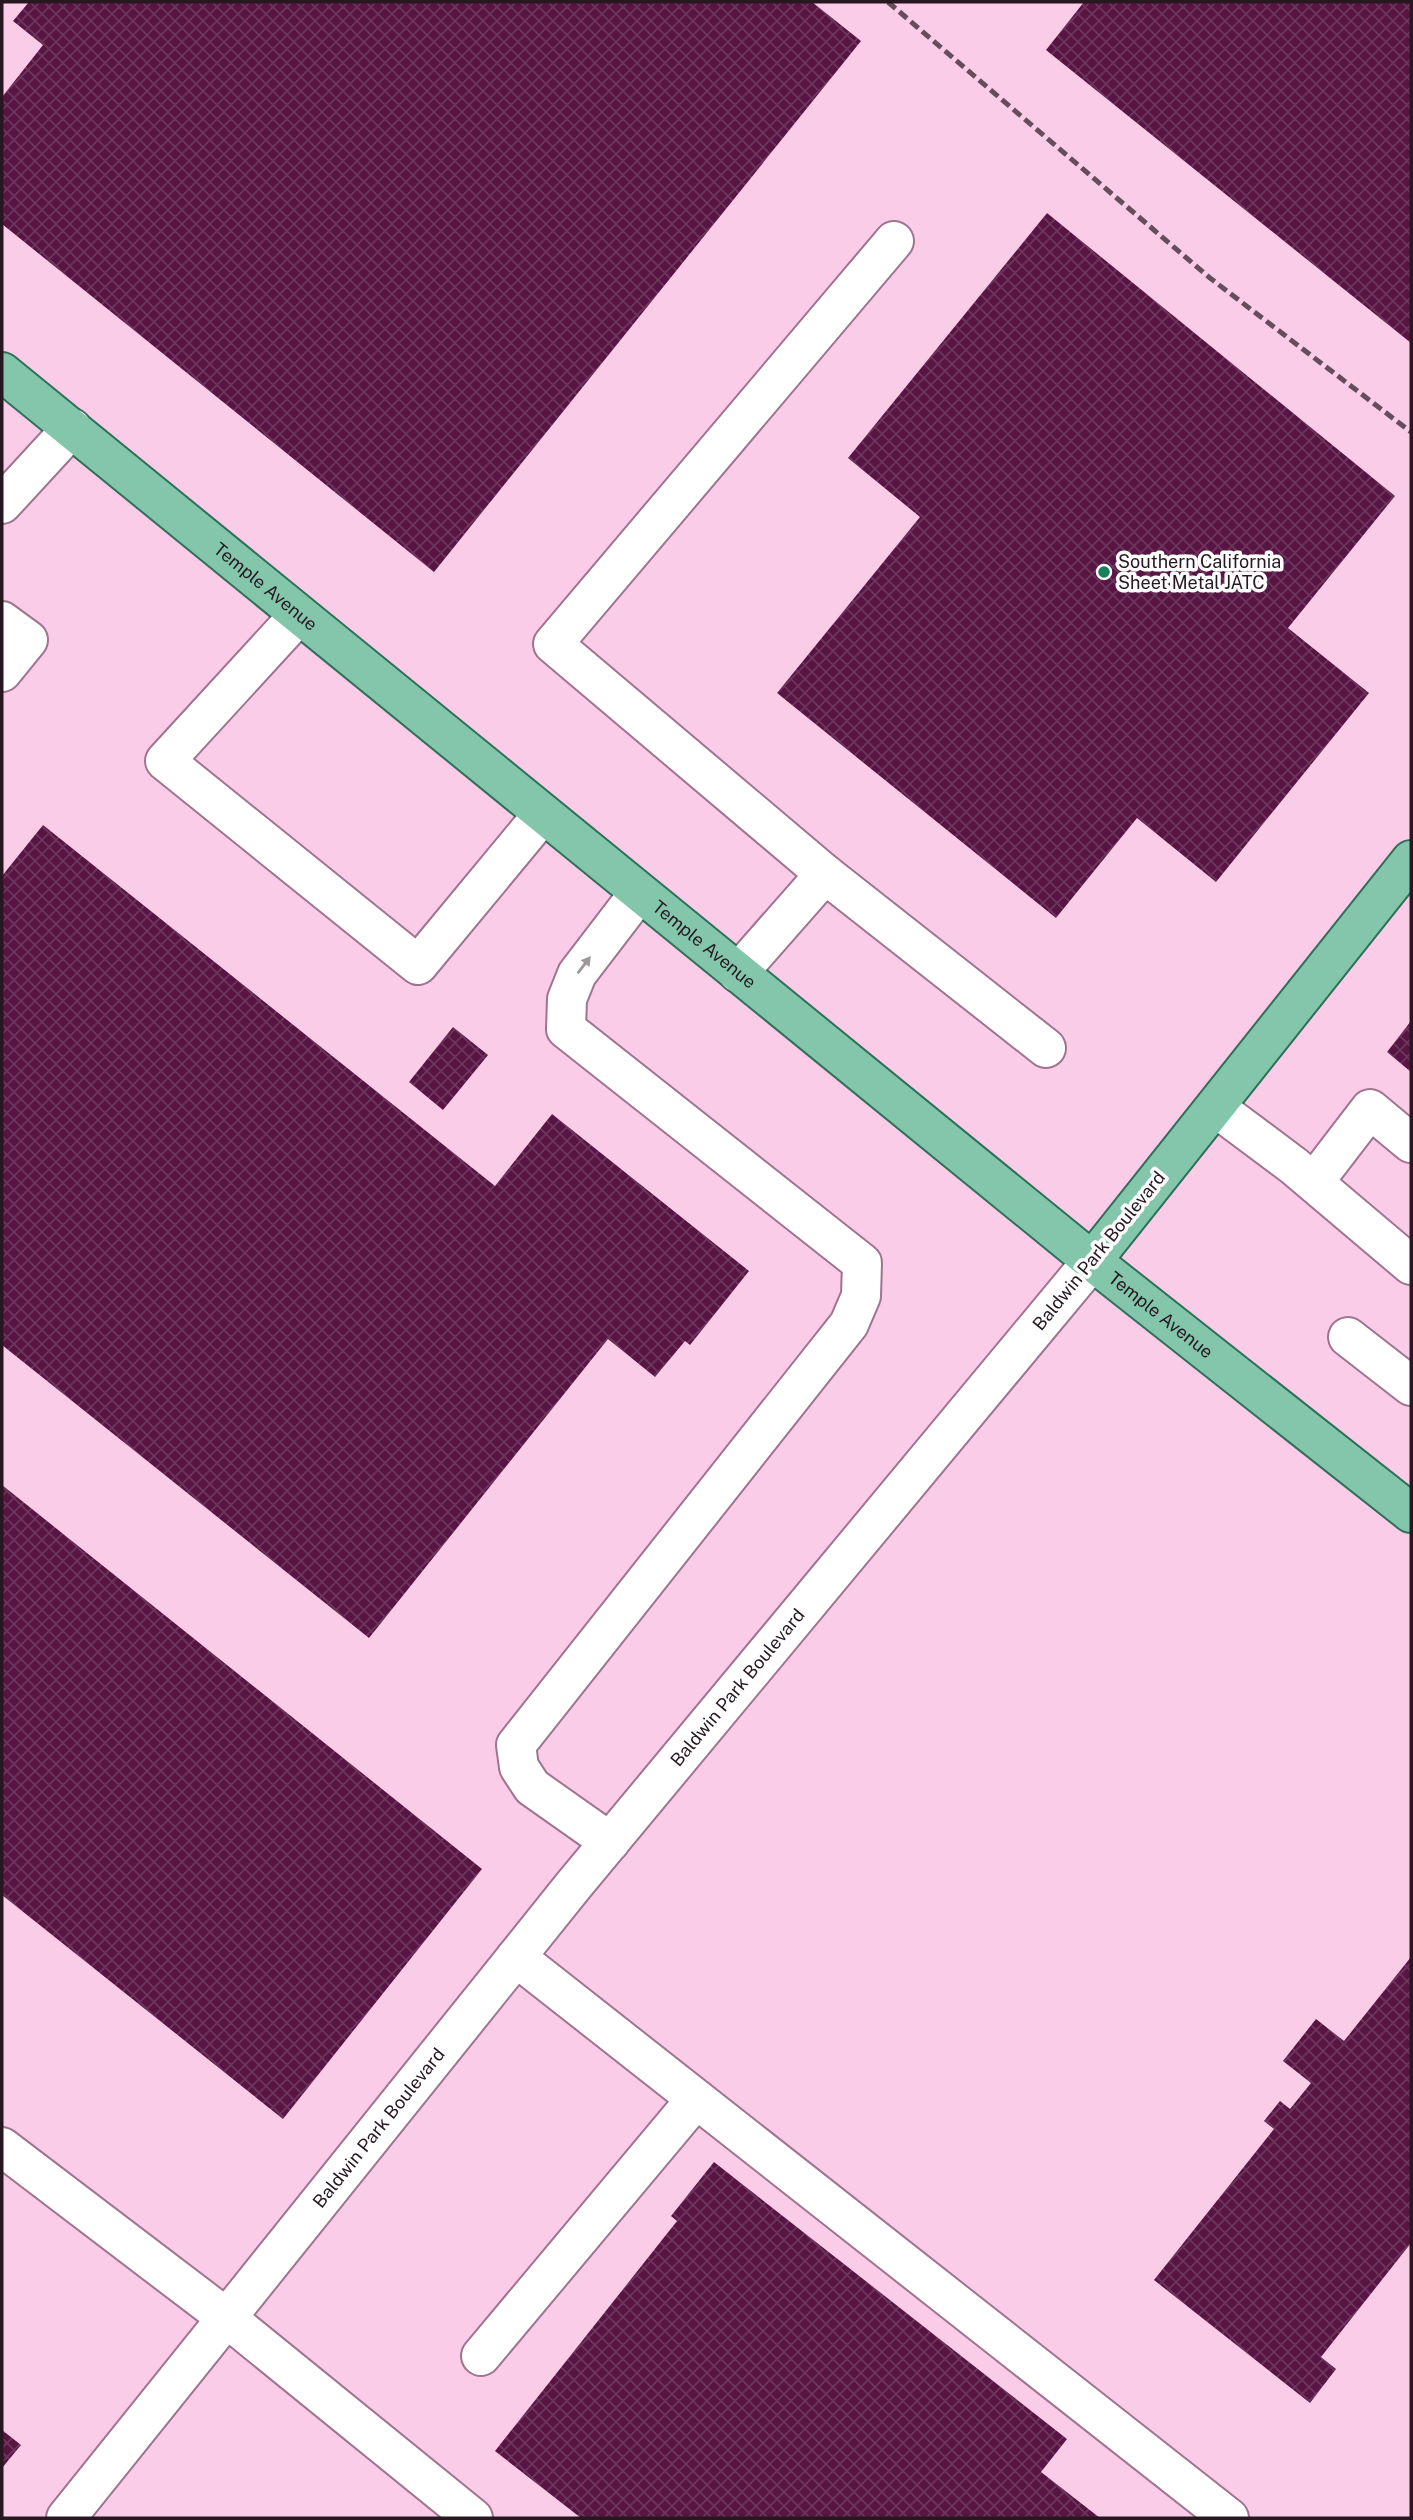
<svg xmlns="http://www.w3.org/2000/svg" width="1413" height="2520" viewBox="0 0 1413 2520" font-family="'Public Sans',sans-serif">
	<defs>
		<pattern id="building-cross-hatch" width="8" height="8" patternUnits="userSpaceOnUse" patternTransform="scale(1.75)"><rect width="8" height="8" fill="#581544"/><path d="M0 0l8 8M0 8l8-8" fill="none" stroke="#6c365c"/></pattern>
	</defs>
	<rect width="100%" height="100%" fill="#fbcce8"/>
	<!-- building -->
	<path fill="url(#building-cross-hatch)" d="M29,2H812L861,41L434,572L2,224V97L43,45L13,21Z
		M1084,2H1411V343L1046,50Z
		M1047,213L1395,496L1288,628L1369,693L1216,882L1137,818L1056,918L777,693L920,517L848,458Z
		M43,825L495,1186L552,1114L749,1271L690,1345L685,1341L655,1377L608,1339L369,1638L2,1345V876Z
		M1411,1021V1072L1387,1052Z
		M453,1027L488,1055L443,1110L409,1082Z
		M2,1485L482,1869L283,2119L2,1895Z
		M1411,1957V2243L1321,2357L1336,2369L1310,2403L1154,2280L1274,2129L1264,2121L1280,2101L1290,2109L1311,2083L1283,2061L1316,2019L1344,2041Z
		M714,2162L1067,2439L1041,2472L1100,2518H581L495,2451L677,2221L671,2216Z
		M2,2430L21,2445L2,2468Z"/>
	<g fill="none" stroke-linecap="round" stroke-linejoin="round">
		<defs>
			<g id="minor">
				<path d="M2,504L72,428"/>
				<path d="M298,616L165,761L418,965L543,814"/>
				<path d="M2,621L28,640L2,672"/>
				<path d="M825,874L553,644L894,241"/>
				<path d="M738,973L825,874L1046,1048"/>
				<path d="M1215,1107L1294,1166L1411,1265"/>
				<path d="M1314,1182L1370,1109L1411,1143"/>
				<path d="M1348,1337L1411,1386"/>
				<path d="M610,1842L532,1787L519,1767L516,1745L849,1324L861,1296L862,1263L566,1029L567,999L577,974L639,893"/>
				<path d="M516,1957L1229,2518"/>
				<path d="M2,2147L228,2319L473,2518"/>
				<path d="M481,2356L696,2099"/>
				<path id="s1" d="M66,2518L573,1886L1092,1261"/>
			</g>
			<g id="major">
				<path id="s2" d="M2,372L1092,1261L1411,1513"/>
				<path d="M1092,1261L1411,860"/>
			</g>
		</defs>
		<!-- minor casing -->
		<use href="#minor" stroke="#9f748e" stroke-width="42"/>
		<!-- major casing -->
		<use href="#major" stroke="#2e7057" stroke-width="42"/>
		<!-- minor -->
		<use href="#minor" stroke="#fff" stroke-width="38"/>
		<!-- major -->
		<use href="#major" stroke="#83c6ac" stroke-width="38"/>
		<!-- rail -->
		<path stroke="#664d5c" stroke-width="5" stroke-dasharray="10 5" stroke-linecap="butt" d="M888,2L1210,278L1411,432"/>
	</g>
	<!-- one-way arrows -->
	<defs><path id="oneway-solid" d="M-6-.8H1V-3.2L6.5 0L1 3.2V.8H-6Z" transform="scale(1.75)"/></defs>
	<use fill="#9e979b" href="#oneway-solid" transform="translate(584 965) rotate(-53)"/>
	<!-- markers -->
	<circle fill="#1a8059" stroke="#fdfdfd" stroke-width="2.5" cx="1104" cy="572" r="7"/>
	<g text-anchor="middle" stroke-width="7" stroke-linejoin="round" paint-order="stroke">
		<!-- poi labels -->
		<g font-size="18" fill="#271721" stroke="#fdfdfd" text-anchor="start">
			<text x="1118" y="568">Southern California<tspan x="1118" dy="21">Sheet Metal JATC</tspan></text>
		</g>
		<!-- street labels -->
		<g font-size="18" fill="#271721" stroke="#fdfdfd">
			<text dy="6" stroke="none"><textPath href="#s2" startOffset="340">Temple Avenue</textPath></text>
			<text dy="6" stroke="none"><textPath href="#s2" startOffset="906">Temple Avenue</textPath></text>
			<text transform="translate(1099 1251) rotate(-51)" y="6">Baldwin Park Boulevard</text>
			<text dy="6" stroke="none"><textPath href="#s2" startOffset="1494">Temple Avenue</textPath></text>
			<text dy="6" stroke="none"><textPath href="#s1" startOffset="1068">Baldwin Park Boulevard</textPath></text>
			<text dy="6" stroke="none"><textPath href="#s1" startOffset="500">Baldwin Park Boulevard</textPath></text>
		</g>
	</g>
	<!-- border -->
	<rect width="1413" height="2520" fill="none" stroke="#271721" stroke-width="7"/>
</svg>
